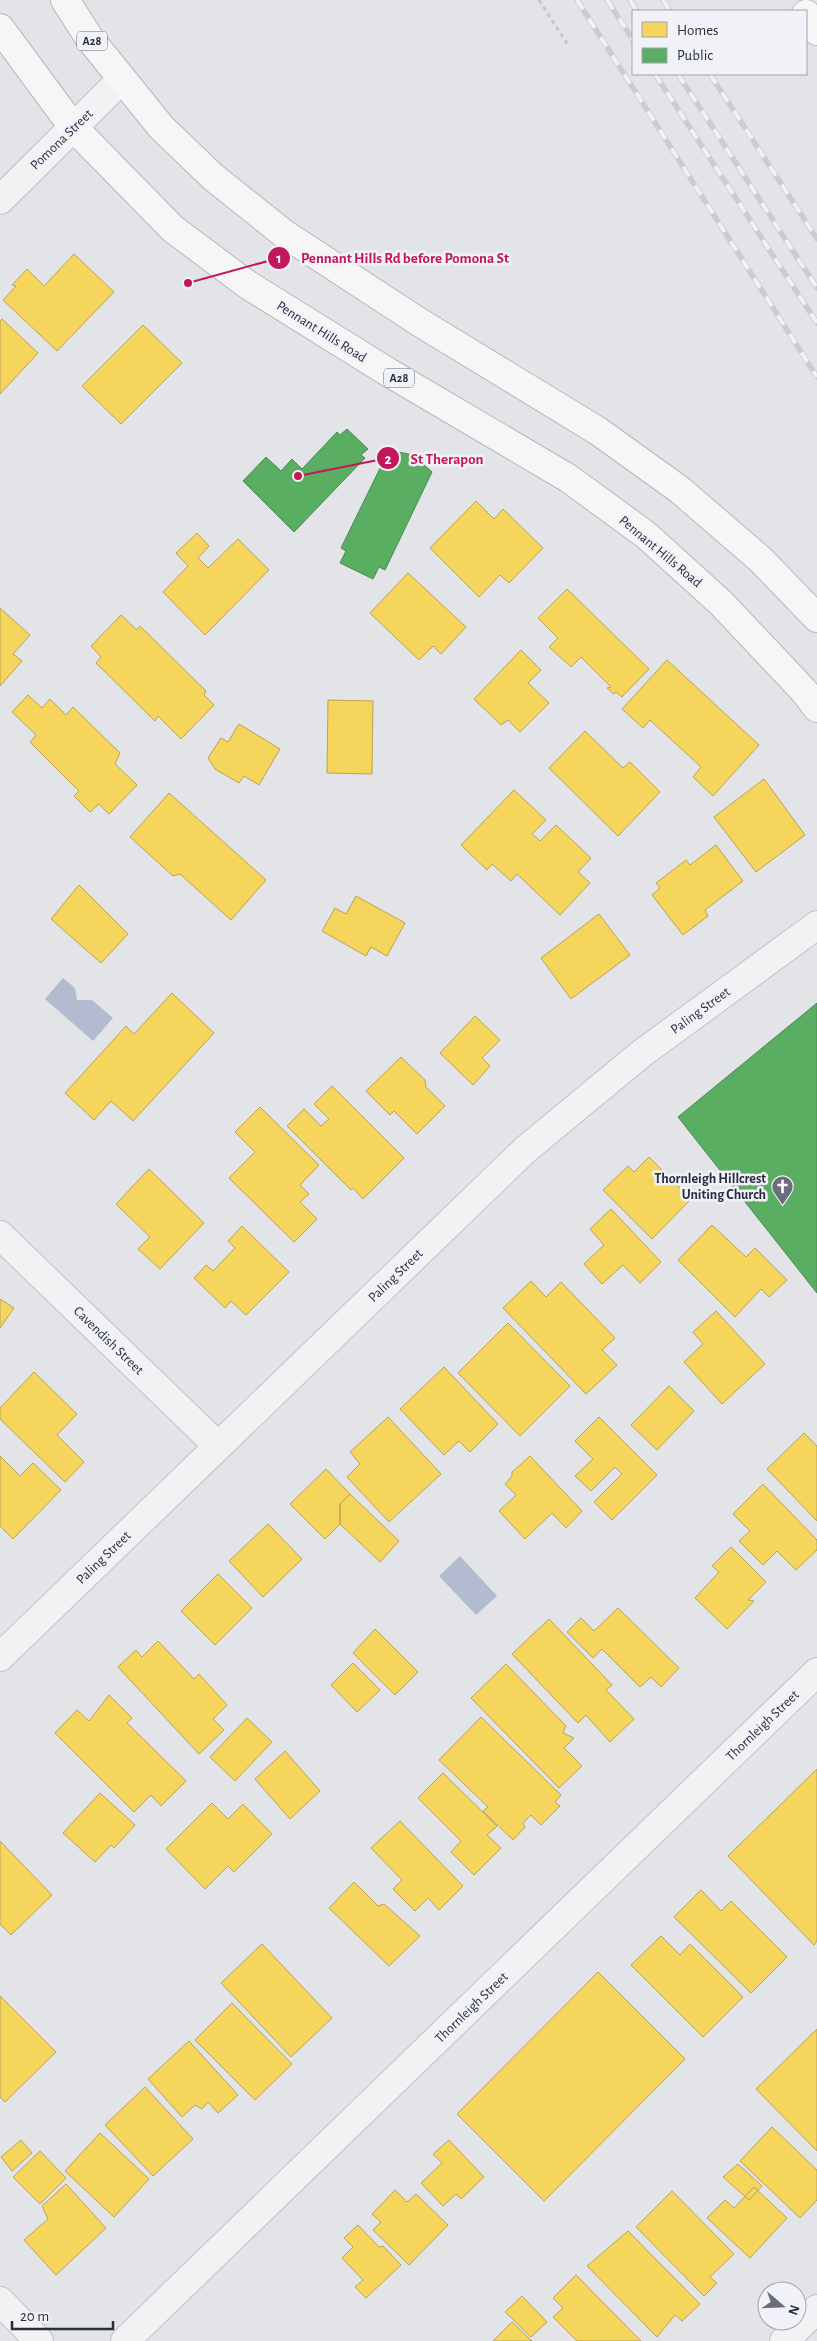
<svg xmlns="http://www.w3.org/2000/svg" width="817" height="2341" viewBox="0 0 817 2341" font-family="'Alegreya Sans',sans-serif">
	<rect width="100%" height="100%" fill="#e3e4e7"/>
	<!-- water -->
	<path fill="#b3bbd1" d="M63,978L75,988L77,1000H92L113,1018L93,1041L45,999Z
		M460,1556L497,1596L476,1615L439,1576Z"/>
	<!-- homes -->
	<path fill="#f6d55c" stroke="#b9a354" d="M74,254L114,292L57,351L3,300L16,286L12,285L27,269L44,286Z
		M2,319L38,353L0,394V321Z
		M143,325L182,363L121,424L82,386Z
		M476,501L494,519L503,509L543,548L509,583L500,575L479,597L430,548Z
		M197,533L209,546L198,558L208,568L238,539L269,570L205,635L163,592L188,566L176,553Z
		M408,573L466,627L441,654L433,646L419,660L370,613Z
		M567,589L649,669L622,697L616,692L614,694L607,688L611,687L581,657L571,667L549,647L558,638L538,618Z
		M0,608L30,635L13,654L22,661L0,686Z
		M121,615L137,630L140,626L206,691L204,695L214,705L181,739L158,716L155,721L96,663L101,657L91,646Z
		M521,650L541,670L528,683L549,703L520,732L508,720L501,725L474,699Z
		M667,660L759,745L713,796L693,777L701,767L650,720L643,728L622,709Z
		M28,695L42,708L50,699L66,715L73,707L120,753L115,764L137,785L109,814L99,804L90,812L74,796L79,791L30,742L36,735L12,712Z
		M328,700L373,701L372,774L327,773Z
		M239,724L280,749L259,785L244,776L239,783L215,769L208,758L221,738L228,742Z
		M585,731L623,768L630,762L660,792L618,836L549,768Z
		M764,779L805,835L756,872L714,817Z
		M514,790L546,820L532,834L540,841L556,825L591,858L578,872L590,883L560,915L517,874L511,881L492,864L487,870L461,845Z
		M169,793L266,880L231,920L180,874L173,876L130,837Z
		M716,845L743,881L705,910L708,916L683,935L652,895L660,888L656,883L686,860L690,865Z
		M79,885L128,934L101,963L51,919Z
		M356,896L405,923L387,956L371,947L366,956L322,931L335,908L346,914Z
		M599,914L630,955L571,999L541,958Z
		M172,993L214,1033L133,1121L111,1101L94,1120L65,1093L126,1026L134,1034Z
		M475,1016L500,1040L482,1058L490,1066L473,1085L440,1053Z
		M401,1057L425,1080L426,1087L445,1106L417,1134L394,1111L390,1115L366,1091Z
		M332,1086L404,1158L363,1199L353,1188L351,1190L287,1126L304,1109L321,1126L329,1119L314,1104Z
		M260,1107L319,1165L300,1185L309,1194L300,1202L317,1219L294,1242L229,1178L255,1152L235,1132Z
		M649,1157L691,1199L652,1239L603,1190L628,1166L634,1172Z
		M149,1169L204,1223L160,1269L138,1249L150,1237L116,1204Z
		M611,1209L661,1262L640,1283L623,1265L602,1284L584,1264L604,1245L590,1229Z
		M712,1225L746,1257L755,1248L787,1280L769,1297L761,1289L735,1317L678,1260Z
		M242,1226L289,1272L246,1315L231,1301L225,1308L194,1278L206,1265L213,1271L235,1248L228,1241Z
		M531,1281L546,1297L561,1282L615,1338L602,1350L617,1365L586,1394L503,1308Z
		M0,1299L14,1308L0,1328Z
		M716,1311L765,1364L722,1404L684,1362L703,1344L693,1332Z
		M508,1323L570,1386L520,1436L458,1373Z
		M444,1367L498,1424L470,1452L459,1441L444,1455L400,1409Z
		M34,1372L77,1414L57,1435L84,1462L65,1482L0,1419V1408Z
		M669,1386L694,1411L657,1450L631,1425Z
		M388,1417L441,1474L389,1522L347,1477L360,1464L350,1452Z
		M599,1417L657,1475L612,1520L594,1502L622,1474L615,1467L591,1491L575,1476L593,1459L575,1441Z
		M804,1433L817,1446V1521L767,1469Z
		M0,1456L20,1476L33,1463L61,1490L13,1539L0,1526Z
		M530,1456L582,1511L566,1528L552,1513L525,1539L499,1511L516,1495L505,1484L512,1476V1472Z
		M326,1469L350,1494L340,1504V1524L325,1539L290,1504Z
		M763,1484L817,1540V1550L796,1570L777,1551L763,1565L739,1541L750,1531L733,1514Z
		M350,1494L399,1541L380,1562L340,1524V1504Z
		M268,1524L302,1559L263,1597L229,1561Z
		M731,1547L766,1582L748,1600L754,1601L727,1629L695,1598L719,1572L712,1566Z
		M218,1574L252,1608L215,1645L181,1611Z
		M618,1608L679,1668L661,1687L651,1677L640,1687L602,1649L593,1658L567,1632L581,1618L594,1631Z
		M549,1619L612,1685L606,1690L634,1719L610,1742L586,1715L578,1723L512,1654Z
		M375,1629L418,1672L395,1695L353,1653Z
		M158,1641L194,1679L199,1674L227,1705L213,1719L224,1730L199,1754L118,1667L136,1650L142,1657Z
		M353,1663L380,1690L357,1712L331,1685Z
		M506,1664L566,1726L563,1733L574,1738L564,1748L582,1766L559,1788L471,1698Z
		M109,1695L132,1718L127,1723L186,1781L161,1806L151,1795L134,1812L55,1733L77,1710L89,1721Z
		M481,1717L561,1795L555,1802L560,1806L541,1825L531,1815L523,1823L525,1827L513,1840L483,1811L488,1807L439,1760Z
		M247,1718L272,1742L235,1781L210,1757Z
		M285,1751L320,1791L290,1819L255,1779Z
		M817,1769V1941L814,1945L728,1856Z
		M443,1773L497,1826L487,1835L501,1848L474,1875L451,1852L461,1841L418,1798Z
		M100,1793L135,1825L114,1848L111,1845L95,1862L63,1833Z
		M212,1803L228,1819L243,1804L272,1834L234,1872L228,1866L205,1889L166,1849Z
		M400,1821L463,1886L439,1910L428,1898L415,1911L393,1889L402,1880L371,1848Z
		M0,1841L52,1895L11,1935L0,1924Z
		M354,1882L378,1906L384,1904L420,1936L389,1966L329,1908Z
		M701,1890L721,1911L731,1901L787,1957L751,1993L674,1917Z
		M661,1936L680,1955L690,1944L743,1997L703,2037L631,1965Z
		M262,1944L332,2018L291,2057L221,1983Z
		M598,1972L685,2059L544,2201L457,2114Z
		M0,1996L56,2052L5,2102L0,2097Z
		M232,2003L292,2064L255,2100L195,2040Z
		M817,2029V2151L756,2089Z
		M189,2041L238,2095L218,2113L208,2102L202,2109L195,2105L182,2117L148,2079Z
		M145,2087L193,2139L153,2176L105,2125Z
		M772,2127L817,2170V2200L800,2218L740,2161Z
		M100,2133L149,2179L114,2217L65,2171Z
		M21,2140L32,2153L12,2171L1,2157Z
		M449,2140L484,2177L461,2199L456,2194L443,2206L421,2183L442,2163L433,2154Z
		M40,2151L66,2178L40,2204L13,2177Z
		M738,2164L762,2186L749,2200L723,2177Z
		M66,2184L106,2228L56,2275L24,2240L48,2219L42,2206Z
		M754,2187L787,2218L750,2258L707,2218L725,2200L734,2208Z
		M395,2190L407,2202L416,2194L448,2225L409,2265L373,2230L381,2222L372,2214Z
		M672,2191L734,2254L710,2277L717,2283L704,2296L636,2227Z
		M358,2225L379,2247L383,2246L401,2265L366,2298L355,2287L363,2280L342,2258L353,2247L344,2238Z
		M628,2231L700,2304L682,2321L675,2315L657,2337L587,2266Z
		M576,2275L641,2341H577L553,2317L563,2308L553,2298Z
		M522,2296L547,2322L531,2337L505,2312Z
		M512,2322L532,2341H493Z"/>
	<!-- public -->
	<path fill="#5aae61" stroke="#4c8757" d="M347,429L368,449L361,455L365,458L294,532L243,481L266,457L281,471L292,459L302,469L337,432L340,435Z
		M389,450L413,455L432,472L385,570L379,567L373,579L340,563L346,551L341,548Z
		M817,1003V1293L678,1117Z"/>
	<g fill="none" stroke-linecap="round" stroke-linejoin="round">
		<defs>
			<path id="minor" d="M0,200L122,79
				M0,1235L218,1446
				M0,1657L525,1150L641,1054L817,925
				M0,2301L39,2341
				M125,2341L817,1672
				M784,2341L817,2309"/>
			<path id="major" d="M806,14L817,31"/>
			<path id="highway" d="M65,0L90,39L161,127L213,177L283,233L419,322L598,431L680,490L761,560L817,618
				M0,28L73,127L173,229L248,285L388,372L568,478L646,535L721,603L804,691L817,708"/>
		</defs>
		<!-- minor casing -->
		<use href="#minor" stroke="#c0c1c4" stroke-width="30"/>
		<!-- major casing -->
		<use href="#major" stroke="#bfc0c5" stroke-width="30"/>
		<!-- highway casing -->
		<use href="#highway" stroke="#b5b7bc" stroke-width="30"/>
		<!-- path -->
		<path stroke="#c5c5cb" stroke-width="3" stroke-dasharray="4 4" stroke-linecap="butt" d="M539,0L568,45"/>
		<!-- minor -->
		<use href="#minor" stroke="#f2f2f5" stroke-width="28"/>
		<!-- major -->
		<use href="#major" stroke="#f6f6f7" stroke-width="28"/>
		<!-- highway -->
		<use href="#highway" stroke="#f6f6f7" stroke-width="28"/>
		<defs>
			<path id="rail" d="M577,0L817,377
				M607,0L633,40
				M630,0L637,11
				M663,0L670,11
				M655,74L817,323
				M678,74L817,288
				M710,74L817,239"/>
		</defs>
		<!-- rail casing -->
		<use href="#rail" stroke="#cccccf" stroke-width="5.5"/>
		<!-- rail -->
		<use href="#rail" stroke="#f1f2f7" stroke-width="4" stroke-dasharray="11" stroke-linecap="butt"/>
	</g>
	<!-- icons -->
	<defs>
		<symbol id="church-pin" viewBox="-11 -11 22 30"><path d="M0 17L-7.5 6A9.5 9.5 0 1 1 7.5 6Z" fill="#6b6d7a" stroke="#f1f2f7"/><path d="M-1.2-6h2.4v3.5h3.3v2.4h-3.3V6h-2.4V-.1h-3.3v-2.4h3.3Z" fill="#fff"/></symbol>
	</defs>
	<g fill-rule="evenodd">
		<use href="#church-pin" x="770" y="1174" width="25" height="34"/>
	</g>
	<g text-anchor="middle" stroke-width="5" stroke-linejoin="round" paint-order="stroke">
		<!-- shield labels -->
		<g fill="#f1f2f7" stroke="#666877" stroke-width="1">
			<rect x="77" y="31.5" width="30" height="19" rx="4"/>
			<rect x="384" y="368.5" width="30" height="19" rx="4"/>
		</g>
		<g font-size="12" font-weight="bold" fill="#2a2d40">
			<text x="92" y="45">A28</text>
			<text x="399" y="382">A28</text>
		</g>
		<!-- street labels -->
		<g font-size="14" fill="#2a2d40" stroke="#f1f2f7">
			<text transform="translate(61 139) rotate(-44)" y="5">Pomona Street</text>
			<text transform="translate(322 331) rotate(32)" y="5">Pennant Hills Road</text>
			<text transform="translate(661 551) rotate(40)" y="5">Pennant Hills Road</text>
			<text transform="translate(700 1010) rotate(-36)" y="5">Paling Street</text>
			<text transform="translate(395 1275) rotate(-44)" y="5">Paling Street</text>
			<text transform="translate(109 1340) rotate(44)" y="5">Cavendish Street</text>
			<text transform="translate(103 1557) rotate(-44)" y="5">Paling Street</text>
			<text transform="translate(762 1725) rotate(-44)" y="5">Thornleigh Street</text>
			<text transform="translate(471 2007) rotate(-44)" y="5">Thornleigh Street</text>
		</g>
		<!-- poi labels -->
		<g font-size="14" font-weight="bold" fill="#2a2d40" stroke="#f1f2f7" text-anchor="end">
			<text x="766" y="1183">Thornleigh Hillcrest<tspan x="766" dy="16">Uniting Church</tspan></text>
		</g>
	</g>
	<!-- callouts -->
	<path fill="none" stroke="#c2185b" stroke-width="2" d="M188 283L279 258M298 476L388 458"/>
	<g fill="#c2185b" stroke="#f1f2f7" stroke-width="2">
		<circle cx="188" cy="283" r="5"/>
		<circle cx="298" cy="476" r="5"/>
		<circle cx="279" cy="258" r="12"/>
		<circle cx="388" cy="458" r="12"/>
	</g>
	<g font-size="15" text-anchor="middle" font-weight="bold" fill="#fff">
		<text x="279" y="263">1</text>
		<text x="388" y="464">2</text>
	</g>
	<g font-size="15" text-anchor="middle" font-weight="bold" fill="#c2185b" stroke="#f1f2f7" stroke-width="5" stroke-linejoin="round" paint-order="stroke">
		<text x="405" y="263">Pennant Hills Rd before Pomona St</text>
		<text x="447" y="464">St Therapon</text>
	</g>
	<!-- legend -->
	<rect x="632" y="10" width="175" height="65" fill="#f1f2f7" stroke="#a1a3ae"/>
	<rect x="642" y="22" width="25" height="15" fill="#f6d55c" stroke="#a1a3ae"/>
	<text x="677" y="35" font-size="15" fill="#2a2d40">Homes</text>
	<rect x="642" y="48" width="25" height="15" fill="#5aae61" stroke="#a1a3ae"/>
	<text x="677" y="60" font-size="15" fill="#2a2d40">Public</text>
	<!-- north arrow -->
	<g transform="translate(782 2306) rotate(109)"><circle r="24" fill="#f1f2f7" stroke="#a1a3ae"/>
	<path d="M0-4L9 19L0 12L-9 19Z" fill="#6b6d7a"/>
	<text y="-8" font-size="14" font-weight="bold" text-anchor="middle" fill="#2a2d40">N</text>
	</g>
	<!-- scale -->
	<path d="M12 2321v8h101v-8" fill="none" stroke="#2a2d40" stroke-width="2.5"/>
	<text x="20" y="2321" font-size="15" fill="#2a2d40" stroke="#f1f2f7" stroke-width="4" paint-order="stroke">20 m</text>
</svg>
